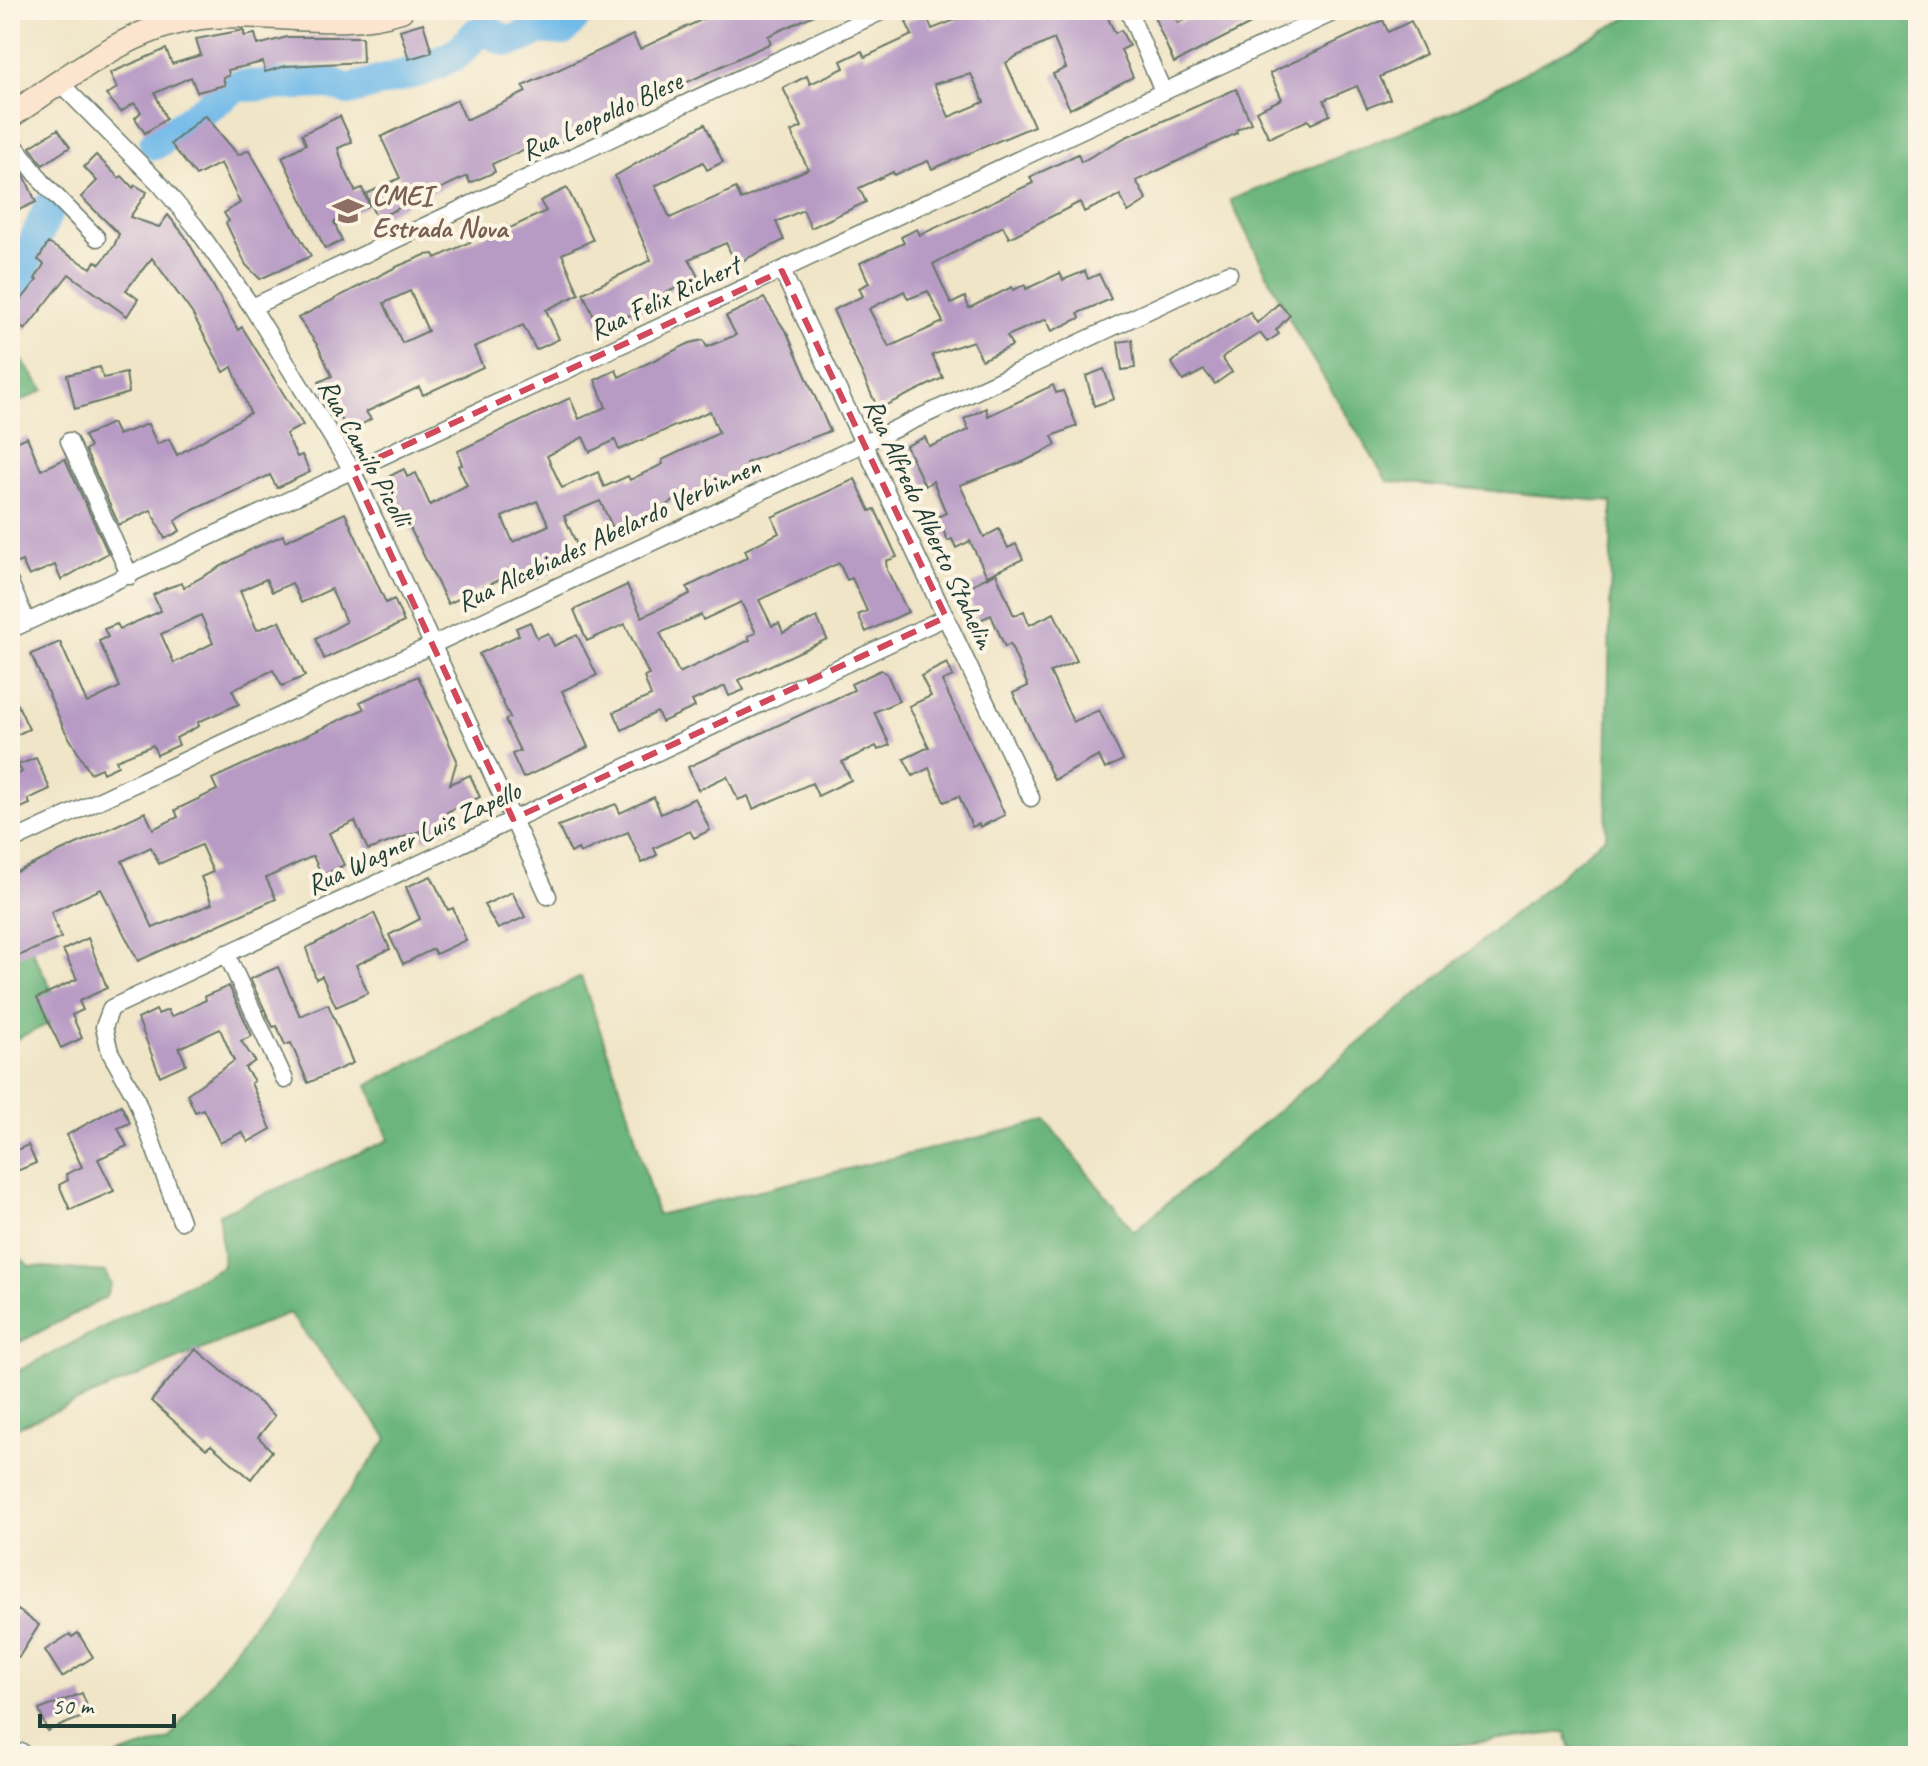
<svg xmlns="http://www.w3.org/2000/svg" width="1928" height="1766" viewBox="0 0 1928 1766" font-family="Caveat,sans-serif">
	<rect width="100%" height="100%" fill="#fcf5e5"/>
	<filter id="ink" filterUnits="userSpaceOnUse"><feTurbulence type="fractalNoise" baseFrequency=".0125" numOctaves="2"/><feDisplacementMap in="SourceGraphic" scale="16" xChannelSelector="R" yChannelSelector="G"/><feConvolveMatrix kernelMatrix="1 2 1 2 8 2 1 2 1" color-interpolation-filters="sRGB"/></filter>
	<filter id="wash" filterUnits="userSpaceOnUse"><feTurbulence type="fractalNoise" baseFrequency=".006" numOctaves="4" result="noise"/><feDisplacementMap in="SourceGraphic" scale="32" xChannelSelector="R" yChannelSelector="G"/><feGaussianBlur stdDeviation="1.8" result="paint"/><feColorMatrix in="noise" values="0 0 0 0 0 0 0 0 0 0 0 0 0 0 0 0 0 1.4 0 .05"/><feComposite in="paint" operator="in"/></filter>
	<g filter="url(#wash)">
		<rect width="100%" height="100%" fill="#f0e5c7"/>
		<!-- forest -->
		<path fill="#6cb67e" stroke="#467a59" stroke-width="2" d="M1642,10H1918V1756H1573L1566,1732L1364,1756H116L169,1739L388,1438L289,1313L10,1430V1375L223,1266L219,1214L389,1140L368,1085L581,977L626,1103L657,1215L1046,1121L1134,1231L1606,837L1612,502L1387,481L1296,332L1230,200L1449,113Z
			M10,344L44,390L10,407Z
			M28,943L54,994L48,1024L10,1042V952Z
			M10,1248L29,1266L105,1272L111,1284L105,1298L10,1347Z"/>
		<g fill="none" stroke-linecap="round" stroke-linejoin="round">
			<!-- river -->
			<path stroke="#71bae9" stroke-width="32" d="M155,144L237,86L331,83L348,90L423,70L458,53L477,33L491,32C512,48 517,38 537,30C545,27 556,30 563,30L581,10
				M10,299L50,205"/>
		</g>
		<g id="blocks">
			<!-- building -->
			<path fill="#b89bc5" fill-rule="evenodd" d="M722,10H825L768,36L771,43L528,157L525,149L492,164L495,172L470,183L467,176L378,218L374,213L366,194L400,178L381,137L457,100L466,120L526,92L523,86L633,35L640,49Z
				M966,10H983L987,19L1006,10H1104L1115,33L1121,30L1129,46L1121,50L1133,77L1070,109L1053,74L1066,68L1054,39L1017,56L1006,63L1034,126L932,169L928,161L894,175L893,172L859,188L866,202L811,228L803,210L776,222L784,240L736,264L726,243L689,259L698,277L666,293L667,296L646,305L647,308L599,328L583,293L651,260L615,176L705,124L723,162L707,170L703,162L655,186L670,218L736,188L741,200L808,169L791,132L802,127L783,88L807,76L810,84L844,68L841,61L862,51L865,57L912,35L906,22L925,13L932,29L968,15ZM971,74L984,102L949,117L934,84Z
				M1160,10H1172L1178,23L1207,10H1278L1174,63L1153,14Z
				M1383,20L1388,32L1411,21L1426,54L1380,77L1390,99L1367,108L1357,86L1324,100L1330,115L1311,124L1308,120L1269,138L1256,111L1282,99L1270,73Z
				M423,23L432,52L409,59L400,30Z
				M244,30V36L255,34L258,45L287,37H362L363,62L286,66L265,72L263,62L228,70L229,76L223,77L225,85L197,92L191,77L155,93L166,119L145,133L135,118L141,112L134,103L121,112L106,95L117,88L110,73L166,49L172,64L201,55L196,39Z
				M1236,89L1251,123L1236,130L1237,133L1136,181L1147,200L1128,212L1120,195L1084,212L1080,202L1009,238L1003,226L933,264L951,304L965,297L969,308L1012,287L1013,290L1025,285L1026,289L1060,273L1063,280L1085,271L1088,279L1099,274L1111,299L1078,313L1080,318L1052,331L1046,319L1007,336L1012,346L982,360L973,341L932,355L943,378L878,409L833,310L863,296L859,288L869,283L860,263L904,243L901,237L917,229L920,235L1033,183L1030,177L1064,161L1078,154L1081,162L1126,137ZM904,291L908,299L928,291L943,322L889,347L869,309Z
				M205,115L238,155L249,150L311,256L260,279L246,265L226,223L229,221L224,213L240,203L221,163L196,176L171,144Z
				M340,116L352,142L338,148L343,165L355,191L362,188L369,205L334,222L342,241L325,249L282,157L306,144L302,134Z
				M58,129L70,147L43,165L30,147Z
				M96,155L119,178L122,176L133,188L135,185L147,192L130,217L159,227L168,215L185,236L238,330L242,327L303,425L286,434L297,457L302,455L310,472L277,488L270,475L191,511L175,521L180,531L165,539L151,510L119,525L85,450L90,447L84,436L112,423L118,435L148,424L157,444L169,439L177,455L250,413L232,367L224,372L192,313L152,258L126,290L138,299L127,316L69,274L25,330L10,320V314L37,280L35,279L44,264L38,260L48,243L91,268L95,261L100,264L114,246L119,234L81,197L97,181L84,167Z
				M10,157L25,177L36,202L19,210L16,204L10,207Z
				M567,188L593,240L562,254L579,294L546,310L559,339L536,350L523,325L474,347L483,367L423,395L419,387L366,412L371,419L349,432L319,382L332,376L318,346L298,318L396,267L425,255L434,254L436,258L506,225L508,229L546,211L540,201ZM410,291L428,331L402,343L384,303Z
				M764,298L788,335L830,431L746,463L752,477L739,483L736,477L686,501L683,496L615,532L600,501L564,516L582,556L534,579L530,571L511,580L509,575L448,604L399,506L393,509L386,493L390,476L404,469L407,477L416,473L430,505L467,485L458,466L462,465L458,451L570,398L579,419L606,407L595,380L616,370L619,377L690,343L703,340L707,347L736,335L726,316ZM710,411L719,433L662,460L663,464L630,480L628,476L604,487L598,472L562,488L547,456L583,437L590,452L615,440L619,450ZM537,501L549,525L513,542L502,517Z
				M1279,303L1290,315L1276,330L1279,334L1267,342L1260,333L1225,355L1222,358L1232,372L1215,384L1204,370L1183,381L1172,363L1177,358L1250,312L1257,323Z
				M1132,340L1135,368L1122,370L1118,342Z
				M100,367L103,378L126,373L129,393L75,409L67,375Z
				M1104,369L1114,399L1094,406L1086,376Z
				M1053,385L1056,393L1063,391L1077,426L1052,436L1056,445L1025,461L960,485L984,537L999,529L1008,548L1016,544L1023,559L987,576L970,541L956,548L952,539L948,541L937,517L946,513L933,481L925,486L906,446L925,437L929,446L934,445L969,430L964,419L986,408L988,416Z
				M27,437L41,470L65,459L108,553L61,580L55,565L29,576L22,561L10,566V445Z
				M855,479L870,511L875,509L897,557L886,561L887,570L908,612L866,632L858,615L867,611L852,578L847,580L839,563L759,600L772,626L779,623L783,633L817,617L827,639L739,680L744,690L729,696L725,686L692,701L695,707L662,722L657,712L622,730L614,712L651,696L644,677L649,675L625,624L587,641L574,610L627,585L642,617L690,594L687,587L748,557L745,550L779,533L772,517ZM741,602L756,633L748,636L750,640L679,673L660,633L701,615L703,620Z
				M345,513L386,603L394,599L404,622L324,659L316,639L346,622L331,589L301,603L292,583L272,592L266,579L240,591L257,630L280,621L305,676L282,686L273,670L232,690L239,704L198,722L199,726L176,738L179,745L157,755L153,745L116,760L118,766L103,773L101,768L90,773L64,729L31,654L60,642L87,703L120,687L99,641L108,637L104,629L117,624L120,629L161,611L153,595L167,588L182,583L184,587L252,549L283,535L285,541ZM201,615L213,643L174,663L161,634Z
				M996,573L1014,616L1024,611L1029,625L1054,613L1077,661L1050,672L1073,722L1099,710L1123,760L1105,769L1099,756L1054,780L1013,693L1028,686L1010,644L1005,647L991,615L978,621L965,588Z
				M530,622L537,638L548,633L554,646L577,635L597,675L562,691L588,747L523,778L512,754L520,751L505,720L510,717L479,654L519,635L516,628Z
				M947,663L953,676L942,681L1005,815L980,827L979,824L972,827L959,796L944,802L929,768L913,776L904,759L929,747L909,706L931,696L921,676Z
				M881,670L887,674L899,701L874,712L890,745L878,750L876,746L842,762L851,780L818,796L812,783L753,809L748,796L738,800L727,776L698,790L688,767L854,690L851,684Z
				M418,676L457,760L450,784L470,775L480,797L447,812L454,826L424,840L420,831L368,850L355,821L329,833L344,865L322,876L313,856L266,878L276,899L138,961L101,889L51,912L61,938L16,957L10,946V875L145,812L153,829L178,817L175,810L217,790L212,779L364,709L360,702ZM201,845L213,872L201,877L212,904L153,928L122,861L151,847L159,864Z
				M10,688L29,729L10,738Z
				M36,758L50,789L28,799L30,804L10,813V778L22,772L18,765Z
				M654,797L661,814L695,798L710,830L694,838L690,831L654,848L657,855L642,863L628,832L580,853L578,849L571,853L558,826L616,804L620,813Z
				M431,876L448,910L453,908L466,940L436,954L433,949L403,964L389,935L420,919L406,887Z
				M512,892L525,917L498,929L484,905Z
				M374,913L390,949L356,965L368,993L336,1007L322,976L316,979L306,948Z
				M88,938L107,988L79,1001L83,1010L72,1015L82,1038L61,1048L37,998L77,979L63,950Z
				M278,967L300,1016L328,1004L353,1063L308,1083L291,1043L285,1045L277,1026L273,1027L250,979Z
				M229,986L252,1036L241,1041L255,1061L245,1068L254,1081L251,1083L271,1129L248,1142L242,1132L220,1143L203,1109L195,1112L187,1094L234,1061L220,1029L179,1048L186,1064L160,1076L138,1019L156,1010L158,1014L168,1010L171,1017L206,1000L205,996Z
				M121,1105L130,1123L118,1128L127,1146L98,1159L114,1191L70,1210L59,1185L68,1180L66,1174L82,1167L67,1135Z
				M28,1145L36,1163L10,1174V1153Z
				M196,1349L275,1416L258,1437L272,1451L251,1479L211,1445L206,1449L151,1401Z
				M18,1610L39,1625L19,1657L10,1651V1621Z
				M78,1633L93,1657L62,1677L45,1650L70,1634L72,1637Z
				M82,1693L90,1714L47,1731L39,1710Z"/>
		</g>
	</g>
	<g filter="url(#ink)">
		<use href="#blocks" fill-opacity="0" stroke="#687867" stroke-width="2"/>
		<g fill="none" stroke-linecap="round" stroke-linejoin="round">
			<defs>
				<path id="lane" d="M14,1756L23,1748"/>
				<path id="street" d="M1128,10L1163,91
					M60,83L159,183L195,226L252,307L352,470L548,896
					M10,139L44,184L97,238
					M782,271L1031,798
					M252,307L885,10
					M69,441L130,576
					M10,583L27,622
					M10,630L1339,10
					M10,842L1229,273
					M226,953L285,1080
					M181,1221L135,1096L110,1052L104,1027L111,1008L946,617"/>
				<path id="secondary" d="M10,116C72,75 135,22 211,16C274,11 340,30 401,10"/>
			</defs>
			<!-- lane casing -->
			<use href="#lane" stroke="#687867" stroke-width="11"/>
			<!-- street casing -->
			<use href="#street" stroke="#687867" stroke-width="19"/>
			<!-- secondary casing -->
			<use href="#secondary" stroke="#687867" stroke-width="27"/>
			<!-- lane -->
			<use href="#lane" stroke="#fff" stroke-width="8"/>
			<!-- street -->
			<use href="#street" stroke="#fff" stroke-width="16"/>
			<!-- secondary -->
			<use href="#secondary" stroke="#fce5cf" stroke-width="24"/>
		</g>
	</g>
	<!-- marked area -->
	<path fill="none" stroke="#d1495b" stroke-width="6" stroke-dasharray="16 10" stroke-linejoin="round" d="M782,271L946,617L513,819L352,470Z"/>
	<!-- icons -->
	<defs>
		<symbol id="school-bare" viewBox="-9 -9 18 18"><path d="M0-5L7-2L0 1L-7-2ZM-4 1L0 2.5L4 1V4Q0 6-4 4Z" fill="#8d6e63" stroke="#fcf5e5" stroke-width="2.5" paint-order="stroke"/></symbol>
	</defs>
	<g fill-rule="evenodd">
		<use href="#school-bare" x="326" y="189" width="44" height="44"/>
	</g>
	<g text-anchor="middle" stroke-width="8" stroke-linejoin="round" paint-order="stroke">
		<!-- street labels -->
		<g font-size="28" fill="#1f3d34" stroke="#fcf5e5">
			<text transform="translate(601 115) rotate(-25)" y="10">Rua Leopoldo Blese</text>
			<text transform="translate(664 297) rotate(-25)" y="10">Rua Felix Richert</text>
			<text transform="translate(366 452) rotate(61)" y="10">Rua Camilo Picolli</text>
			<text transform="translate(930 523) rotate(65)" y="10">Rua Alfredo Alberto Stahelin</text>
			<text transform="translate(608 533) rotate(-25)" y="10">Rua Alcebiades Abelardo Verbinnen</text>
			<text transform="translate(413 837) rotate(-25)" y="10">Rua Wagner Luis Zapello</text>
		</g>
		<!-- education labels -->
		<g font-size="28" font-weight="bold" fill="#785e54" stroke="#fcf5e5" text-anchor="start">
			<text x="372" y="205">CMEI<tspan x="372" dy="32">Estrada Nova</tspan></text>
		</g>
	</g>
	<!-- margin -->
	<rect width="1928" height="1766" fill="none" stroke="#fcf5e5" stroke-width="40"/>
	<!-- scale -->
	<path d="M40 1714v12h134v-12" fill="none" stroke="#1f3d34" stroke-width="4"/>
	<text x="52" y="1714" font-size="24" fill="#1f3d34" stroke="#fcf5e5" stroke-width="6" paint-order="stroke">50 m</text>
</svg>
